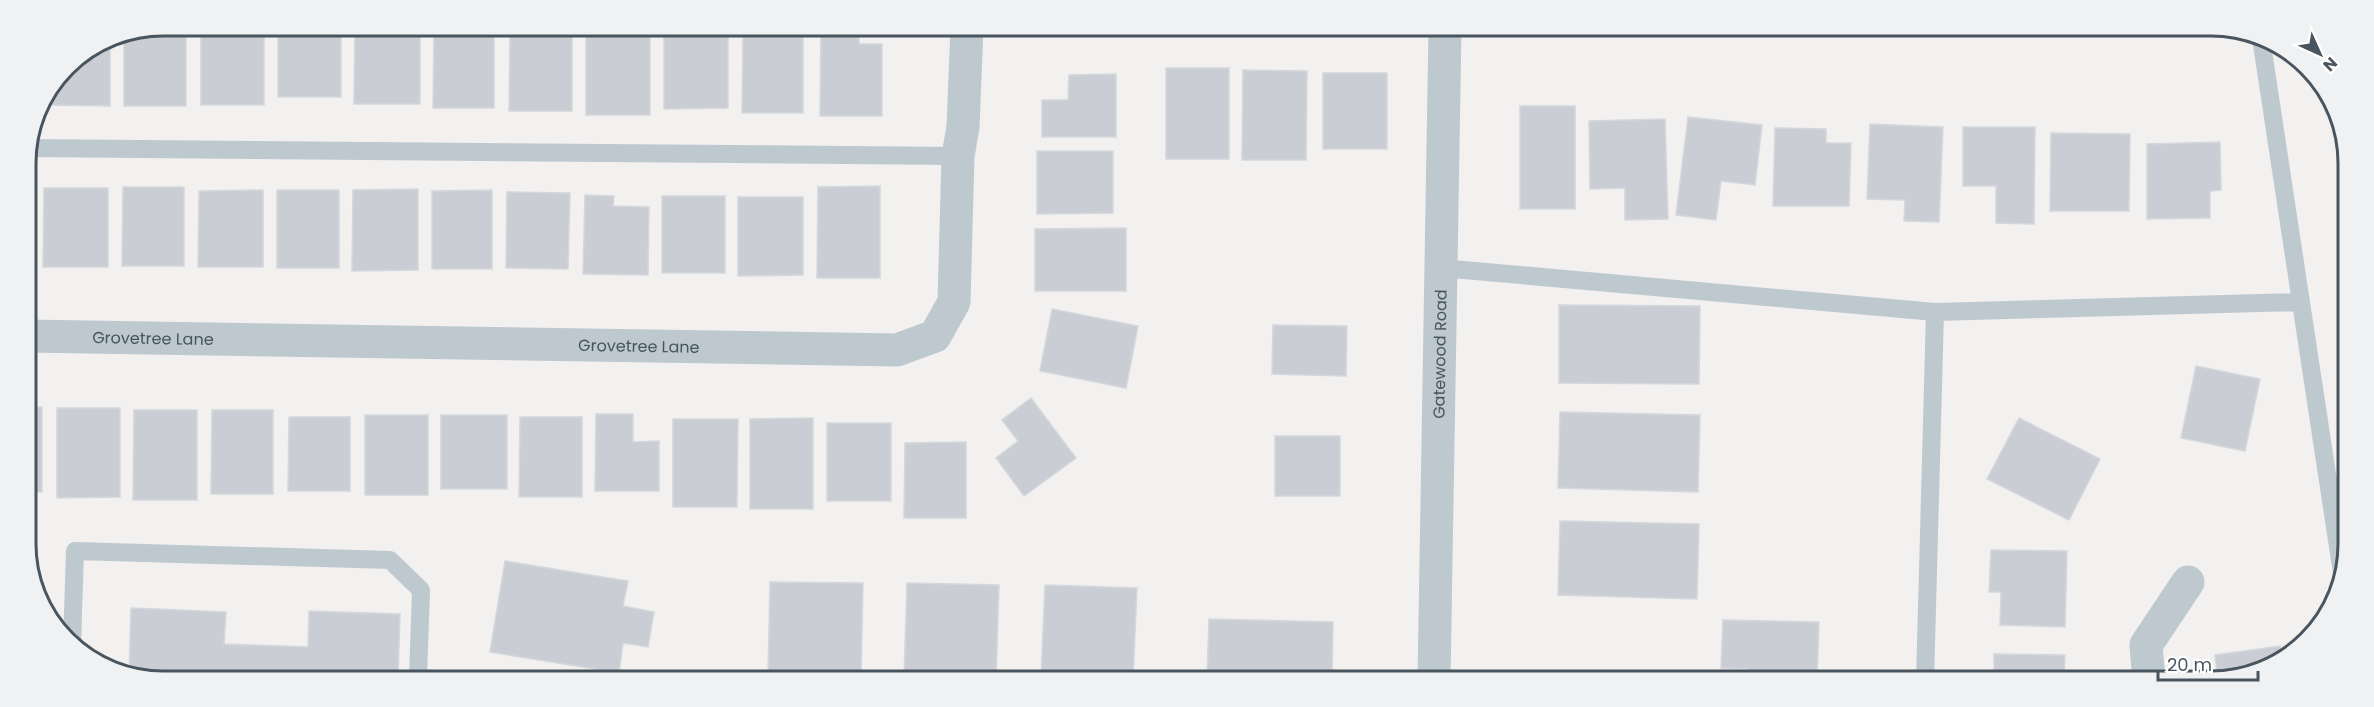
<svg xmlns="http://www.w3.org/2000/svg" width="2374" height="707" viewBox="0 0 2374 707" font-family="Poppins,sans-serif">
	<rect width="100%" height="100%" fill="#f3f0f0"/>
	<!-- building -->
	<path fill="#cacdd3" stroke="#d4d7dc" stroke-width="1.5" d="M163,26H186V106H124V33Z
		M201,26H264V105H201Z
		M278,26H341V97H278Z
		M355,27H420V104H354Z
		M728,31V108L664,109V32Z
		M434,32H494V108H433Z
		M650,32V115H586V33Z
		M821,32H859V44H882V116H820Z
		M110,36V106L47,105V94L66,66Z
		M510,36H572V111H509Z
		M743,37H803V113H742Z
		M1166,68H1229V159H1166Z
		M1243,70L1307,71L1306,160H1242Z
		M1323,73H1387V149H1323Z
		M1116,74V137H1042V100H1068L1069,75Z
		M1520,106H1575V209H1520Z
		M1688,117L1762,125L1755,185L1721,181L1716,220L1676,215Z
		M1665,119L1668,219L1625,220V188L1590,189L1589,121Z
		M1870,124L1943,127L1939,222L1904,221L1905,200L1867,199Z
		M2340,125L2346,137V150L2339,152L2334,127Z
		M1963,127H2035L2034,224L1996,223V186H1963Z
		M1775,128L1826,129V143H1851L1849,206H1773Z
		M2051,133L2130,134L2129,211H2050Z
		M2220,142L2221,190L2210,191V218L2147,219V144Z
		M1037,151H1113V213L1037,214Z
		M26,182H30V267H26Z
		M880,186V278H817L818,187Z
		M123,187H184V266H122Z
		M44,188H108V267H43Z
		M418,189V270L352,271L353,190Z
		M263,190V267H198L199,191Z
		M277,190H339V268H277Z
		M492,190V269H432V191Z
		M507,192L570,193L568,269L506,268Z
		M585,195L614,196L613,206L649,207L648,275L583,274Z
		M662,196H725V273H662Z
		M738,197H803V275L738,276Z
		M1126,228V291H1035V229Z
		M1559,305L1700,306L1699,384L1559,383Z
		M1052,309L1138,326L1126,388L1040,371Z
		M1273,325L1347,326L1346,376L1272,374Z
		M2196,366L2260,379L2245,451L2181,438Z
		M1031,398L1076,458L1024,496L996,458L1018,441L1002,420Z
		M27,407H42V492H28Z
		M57,408H120V497L57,498Z
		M134,410H197V500H133Z
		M212,410H273V494H211Z
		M1560,412L1700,415L1698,492L1558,488Z
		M596,414H633V442L659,441V491H595Z
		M365,415H428V495H365Z
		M441,415H507V489H441Z
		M289,417H350V491H288Z
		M520,417H582V497H519Z
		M813,418V509H750V419Z
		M2019,418L2100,459L2069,520L1987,479Z
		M673,419H738L737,507H673Z
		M827,423H891V501H827Z
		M1275,436H1340V496H1275Z
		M966,442V518H904L905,443Z
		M1560,521L1699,524L1697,599L1558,595Z
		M1991,550L2067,551L2065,627L2000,625L2001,592H1989Z
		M505,561L628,581L623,606L654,612L648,647L623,643L619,673L490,652Z
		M770,582L863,583L861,678H768Z
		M907,583L999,585L996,679H904Z
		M1045,585L1137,588L1133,679H1041Z
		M131,608L226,612L224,644L308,647L309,611L400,614L398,677H129Z
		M1209,619L1333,622L1332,679H1207Z
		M1723,620L1819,622L1817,680H1749V669L1721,668Z
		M2280,646L2281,656L2218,681L2215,655Z
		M1994,654L2065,655L2064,681H1994Z"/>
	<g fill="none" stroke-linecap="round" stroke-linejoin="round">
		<!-- service -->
		<path stroke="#bec8cf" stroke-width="18" d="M2261,38L2343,580
			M27,148L958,156
			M1441,268L1935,312L2301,302
			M72,645L75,551L390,560L421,590L418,677
			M1925,681L1935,312"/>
		<!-- minor -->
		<g stroke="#bec8cf" stroke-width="33">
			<path id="s1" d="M27,336L897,350L935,336L954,302L958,156L963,127L967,27"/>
			<path d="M2149,681L2146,645L2188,582"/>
		</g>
		<!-- tertiary -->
		<path stroke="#bec8cf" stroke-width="33" id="s2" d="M1434,680L1445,28"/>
	</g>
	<g text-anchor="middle" stroke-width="4.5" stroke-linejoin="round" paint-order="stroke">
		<!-- street labels -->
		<g font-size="16" fill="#48545e" stroke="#fff">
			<text dy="6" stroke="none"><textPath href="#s1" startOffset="126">Grovetree Lane</textPath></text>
			<text dy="6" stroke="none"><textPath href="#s1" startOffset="612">Grovetree Lane</textPath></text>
			<text dy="6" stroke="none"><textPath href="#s2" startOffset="326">Gatewood Road</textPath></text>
		</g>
	</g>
	<!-- crop -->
	<path d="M0 0H2374V707H0ZM163 36H2211A127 127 0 0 1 2338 163V544A127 127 0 0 1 2211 671H163A127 127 0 0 1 36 544V163A127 127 0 0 1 163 36Z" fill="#f0f1f2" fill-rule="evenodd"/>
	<path fill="none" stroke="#48545e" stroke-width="3" d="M163 36H2211A127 127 0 0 1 2338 163V544A127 127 0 0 1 2211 671H163A127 127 0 0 1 36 544V163A127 127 0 0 1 163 36Z"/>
	<!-- north arrow -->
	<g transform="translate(2320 54) rotate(135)" stroke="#ffffff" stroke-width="4.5" paint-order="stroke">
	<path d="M0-4.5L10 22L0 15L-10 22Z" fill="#48545e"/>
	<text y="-9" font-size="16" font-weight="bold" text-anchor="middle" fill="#48545e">N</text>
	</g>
	<!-- scale -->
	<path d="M2158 671v9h100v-9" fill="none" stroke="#48545e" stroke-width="3"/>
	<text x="2167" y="671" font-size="18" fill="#48545e" stroke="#ffffff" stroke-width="4.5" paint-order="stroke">20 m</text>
</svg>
